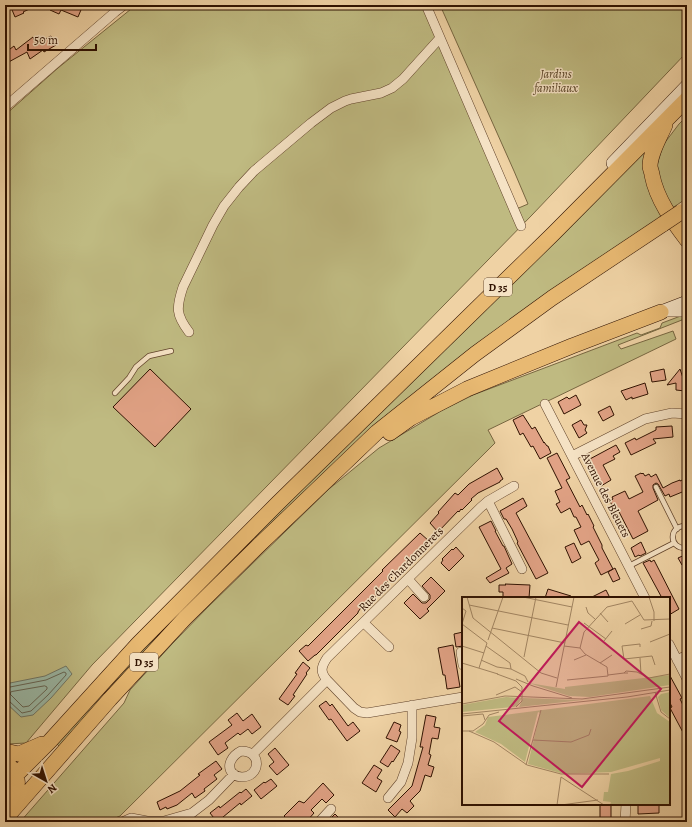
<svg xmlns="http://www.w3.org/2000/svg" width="692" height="827" viewBox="0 0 692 827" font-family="Alegreya,serif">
	<rect width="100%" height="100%" fill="#efd2a4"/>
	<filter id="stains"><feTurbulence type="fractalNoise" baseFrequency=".005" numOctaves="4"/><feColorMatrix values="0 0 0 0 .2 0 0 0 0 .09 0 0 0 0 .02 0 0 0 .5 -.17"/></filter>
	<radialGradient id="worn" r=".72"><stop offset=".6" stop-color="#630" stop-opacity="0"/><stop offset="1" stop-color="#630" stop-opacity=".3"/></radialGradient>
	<!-- green -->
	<path fill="#bfba81" stroke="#776640" d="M136,5H423L514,210L528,204L514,171L440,5H687V52L532,215L92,665L26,743L7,744L5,742V115L58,68Z
		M687,116V198L671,209L656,169L663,145L679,124Z
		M645,152V171L662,216L483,340L60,747L56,743L160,629Z
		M686,314H687V318L618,345L621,349L673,331L676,339L488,430L495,443L120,816L106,822H20L124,703L130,690L172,644L208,607L329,489L379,448L441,411L473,395L637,333L641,335L660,328L662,323Z"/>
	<!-- water -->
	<path fill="#9ab8a6" stroke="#6f7564" d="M66,666L72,674L51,698L33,715L21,717L5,702V684L45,676Z"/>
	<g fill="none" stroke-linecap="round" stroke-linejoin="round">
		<!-- shore -->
		<path stroke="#646453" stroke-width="1" d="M45,686L47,687V689L29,706L23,707L10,694L11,692Z
			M5,688L46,680L64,672L66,673V675L48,695L31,711L22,713L9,701L5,700"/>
	</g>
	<!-- building -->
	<path fill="#e1a285" stroke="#2f1100" d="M10,5H38L23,12L24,13L15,17Z
		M49,5H83L78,17L61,10L59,14L50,10L51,7Z
		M51,36L56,45L44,52L43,50L30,59L27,52L5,64V47L10,49L14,46L16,50L33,37L36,44Z
		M150,369L191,409L155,447L113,407Z
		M664,369L666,380L652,382L650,372Z
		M680,369L683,378H686V379H687V389H685V391L676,390V383L667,385Z
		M645,383L648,394L632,399V397L626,400L621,391Z
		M576,395L581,405L564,414L558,402L567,397L569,399Z
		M610,406L614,415L603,421L598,412Z
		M523,415L532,429L535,427L544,443V442L547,446H548L551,453L540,459L533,446L531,447L523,433L520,435L513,420Z
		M581,420L584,425H587L585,430L587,433L579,438L572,425Z
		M672,426L673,437L653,439L656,443L631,455L625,443L635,438L636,440L656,430V427Z
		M616,445L620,452L613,456L615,459L603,465L611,480L601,486L588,460Z
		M557,453L570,478L566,480L580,507L582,505L587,515L588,514L594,526L593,527L602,545V548L613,569L601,575L595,563L599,560L589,541L581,545L574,530L581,527L576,517H574L570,508L561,513L556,504L560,502L555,491L562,488L547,458Z
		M497,468L503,479L500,481V482L478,493L471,499L472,500L462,510L461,509L459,512L458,511L438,532L430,523L439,513L438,512L455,493L458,495L469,484Z
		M641,473L642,474L643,473L645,476L649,474L651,477L656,474L663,488L672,483L680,480V481L687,478V490L670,497L669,494L665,496L658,484L656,483L653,485V488L658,500L638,511L648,531L633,539L617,508L614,510L610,501L613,499L612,497L625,491L629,499L643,492L635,476Z
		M523,498L527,506L516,513L548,573L536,579L517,543L518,542L512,529L506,519H504L500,511Z
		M491,521L496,531H495L503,546H504L512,564L506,568L509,573L490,583L486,578L501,569L479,527Z
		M420,533L429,541L426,544L427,545L406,564L407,565L399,573L398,571L383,586L381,589L382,590L372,600L371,599L360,609L358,612V613L316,655H315L308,661L299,651L306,645L308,646L383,571L382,570Z
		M641,542L646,553L640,556L639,555L635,557L631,548Z
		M574,543L581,558L572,563L565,547Z
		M456,547L464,556L449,571L441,563L443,560L442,559L452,549L453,550Z
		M687,554V562L682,565L678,558Z
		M650,560L651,562L654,560L679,609L669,615V598H662L643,563Z
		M615,568L620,579L613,582L608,572Z
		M431,577L445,591L427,609L429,611L420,619L404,603L413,594L422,603H426L430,599V595L422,586Z
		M505,584L530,585L529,598H503V592H499V585H506Z
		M548,589L571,596L570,598H545Z
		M606,590L610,598H590Z
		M463,632V646L456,647L454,634Z
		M453,645L460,687L447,689L445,675H443L438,648Z
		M303,662L310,668L306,673L307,674L293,695L295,696L288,705L279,699L297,674L295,673Z
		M669,674L682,698L680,699L687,713V740L670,708L672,707L669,701Z
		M326,701L330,706L332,704L348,726L353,722L360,731L347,741L331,719L329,720L319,706Z
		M237,713L243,721L252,714L261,727L252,734L248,729L240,735L238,733L225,743L228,748L218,755L209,742L232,725L228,720Z
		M426,715L436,717L434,727L440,728L438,739L432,738L429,754L431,755L428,765L434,767L431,777L425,775L420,791L410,801L414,806L407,813L402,809L395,817L388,810L412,786L423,747H420Z
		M394,722L401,725L399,731L401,732L397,742L386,738Z
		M391,745L400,751L393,762L392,761L388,767L380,762Z
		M275,748L289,765L277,775L269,766L274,762L268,754Z
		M216,761L222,769L214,775L217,779L204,789L205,791L195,798L192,793L177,805L167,809L166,807L160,810L157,802L180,791L200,775L198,774Z
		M374,765L382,770L377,778L382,781L376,792L362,783Z
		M271,779L277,786L261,799L254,790L264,782L265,783Z
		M323,783L334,795L326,803L322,799L311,810L314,813L306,822L302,818L298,822H281L286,818L284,816L299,801L304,803Z
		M246,789L252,796L241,805L240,803L217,822L210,813L219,806L220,808L240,792L241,793Z
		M600,804H611V819H600Z
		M638,804H659V813L638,814Z
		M335,814L343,822H327Z"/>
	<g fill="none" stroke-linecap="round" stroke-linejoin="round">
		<defs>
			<path id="lane" d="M115,393L129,378L136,367L149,356L171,351
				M656,487L677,529
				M687,526C668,524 668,550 687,548
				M629,566L674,543"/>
			<path id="street" d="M426,5L521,226
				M5,107L115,12L124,5
				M668,312H687
				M189,332C176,315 176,308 183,287L213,225L224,206L239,187L254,171L311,123L331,108L345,101L351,99L381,93L392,88L403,79L440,38
				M545,404L645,598
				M572,456L645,419L672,413L687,414
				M488,501L522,569
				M408,579L424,597
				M364,623L389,647
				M669,644L687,679
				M461,652L463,665
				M677,660L687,655
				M463,697L367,713L360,712L354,708L327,680C320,672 321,667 327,658L480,508L488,501L514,486
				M241,751C263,751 260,777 242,777C239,777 236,776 233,774C225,765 233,755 241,751Z
				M253,754L327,680
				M388,798L401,782L408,763L412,738V705
				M122,822L131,818L147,821H164L192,813L209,800L234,774
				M319,822L331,809
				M625,822L626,804"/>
			<path id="secondary" d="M613,163L687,86
				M661,312L687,302"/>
			<path id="primary" d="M665,125C660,137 650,153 650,166C650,169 652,172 652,175C657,200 672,220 687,240
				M390,433L411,418L467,389L572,346L661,312
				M5,751L19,754L42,744
				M5,761C23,778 20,787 5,806
				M5,786L50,741L138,644L277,504L553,234L687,99
				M5,819L110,699L185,618L256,548L377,432L475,354L552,298L663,224"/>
		</defs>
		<!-- lane casing -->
		<use href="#lane" stroke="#5f4129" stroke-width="6"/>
		<!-- street casing -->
		<use href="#street" stroke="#5f4129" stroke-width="10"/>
		<!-- secondary casing -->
		<use href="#secondary" stroke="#2f1100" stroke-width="14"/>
		<!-- primary casing -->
		<use href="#primary" stroke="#2f1100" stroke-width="16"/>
		<!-- lane -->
		<use href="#lane" stroke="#f5e2c4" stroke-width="4.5"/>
		<!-- street -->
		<use href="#street" stroke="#f5e2c4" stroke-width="9"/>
		<!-- secondary -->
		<use href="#secondary" stroke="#f5e2c4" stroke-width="13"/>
		<!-- primary -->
		<use href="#primary" stroke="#e8b972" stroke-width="15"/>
		<defs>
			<path id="primary-bridge" d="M663,224L681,212"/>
		</defs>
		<!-- primary-bridge casing -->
		<use href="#primary-bridge" stroke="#2f1100" stroke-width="16" stroke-linecap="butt"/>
		<!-- primary-bridge -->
		<use href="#primary-bridge" stroke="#e8b972" stroke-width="15"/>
	</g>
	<g text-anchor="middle" stroke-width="3" stroke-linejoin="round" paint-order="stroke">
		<!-- shield labels -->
		<g fill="#f5e2c4" stroke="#6a503b" stroke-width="1">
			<rect x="484" y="278" width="28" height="18" rx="3"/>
			<rect x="130" y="653" width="28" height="18" rx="3"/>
		</g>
		<g font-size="11" font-weight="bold" fill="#2f1100">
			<text x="498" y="291">D 35</text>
			<text x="144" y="666">D 35</text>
		</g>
		<!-- park labels -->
		<g font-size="12" font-style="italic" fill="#5a4427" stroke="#f5e2c4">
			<text x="556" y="78">Jardins<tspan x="556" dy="14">familiaux</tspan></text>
		</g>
		<!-- street labels -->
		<g font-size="12" fill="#2f1100" stroke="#f5e2c4">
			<text transform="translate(606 495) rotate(63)" y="4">Avenue des Bleuets</text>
			<text transform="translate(401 569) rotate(-45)" y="4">Rue des Chardonnerets</text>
		</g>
	</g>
	<!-- overview -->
	<g transform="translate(462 597)">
		<rect width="208" height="208" fill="#efd2a4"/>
		<path d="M208,78V88L128,100L107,99L67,86L103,92V90ZM208,95V121L199,113L196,100L199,97ZM185,96L57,110L61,101L118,103ZM188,99L195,116L208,125V208H148L149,205L141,204L142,195H146L149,177L166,174L198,164V161L149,175L102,177L66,167L78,116L76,115L63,165L39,147L13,135L23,128L26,120ZM44,100L60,101L55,109L51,110L0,115V108Z" fill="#bfba81"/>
		<path fill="none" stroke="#a28562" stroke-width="1" d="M5,0L11,21L79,76L95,81M61,0L110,10M187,0L192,15V24M7,8L106,28M124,10L126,16L133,22M0,11L4,14L0,27L25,46L17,71M138,16L146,25M122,26L144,42M163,27L178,18M30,31L103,46M179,32L189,29L190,24M26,43L41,0M142,44L150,34M188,45L208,37M0,49L22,56M102,49L118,51M178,50V47L160,49L162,62L190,59L193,68M62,60L74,0M178,61L179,77M19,63L35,70L49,72L48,66L24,49M112,63L124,58M0,66L36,77M138,66L150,58M49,72L63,79L66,85M166,76H162L164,74L175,75L187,81L208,77M35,77L54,84L60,90V104L54,110M146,78L162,76M54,82L71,89M105,83L146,79L145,70L123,57L118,51L122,35L145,10L170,4L182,23L208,22M71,89L110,101M94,90L112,0M193,95L199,115L208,122M34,98L53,90L60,95M0,107L43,99L120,102L208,90M0,117L165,100L208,93M0,119L21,117L23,123M0,134H11L21,127L27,118L37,115M7,134L32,145L65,168L99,177H147M71,143L109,145L127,138L129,132M64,168L79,113M99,180L142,208M95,208L99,180M99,208L136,203"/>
		<path fill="#c2185b" fill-opacity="0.15" stroke="#c2185b" stroke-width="2" d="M117,25L199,92L120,190L37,124Z"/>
		<rect width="208" height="208" fill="none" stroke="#2f1100" stroke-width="2"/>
	</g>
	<!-- margin -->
	<rect width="692" height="827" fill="none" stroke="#efd2a4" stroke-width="20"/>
	<rect x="6" y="6" width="680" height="815" fill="none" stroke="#2f1100" stroke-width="2"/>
	<rect x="10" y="10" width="672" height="807" fill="none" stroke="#2f1100"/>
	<!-- north arrow -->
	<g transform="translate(46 781) rotate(141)" stroke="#f5e2c4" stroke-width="3" paint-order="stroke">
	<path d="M0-3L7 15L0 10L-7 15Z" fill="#2f1100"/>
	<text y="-6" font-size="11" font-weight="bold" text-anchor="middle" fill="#2f1100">N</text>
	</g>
	<!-- scale -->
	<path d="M28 44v6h68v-6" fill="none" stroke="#2f1100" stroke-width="2"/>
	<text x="34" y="44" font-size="12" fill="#2f1100" stroke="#f5e2c4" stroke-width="3" paint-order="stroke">50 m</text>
	<rect width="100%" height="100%" filter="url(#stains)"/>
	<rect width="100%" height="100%" fill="url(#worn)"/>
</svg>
